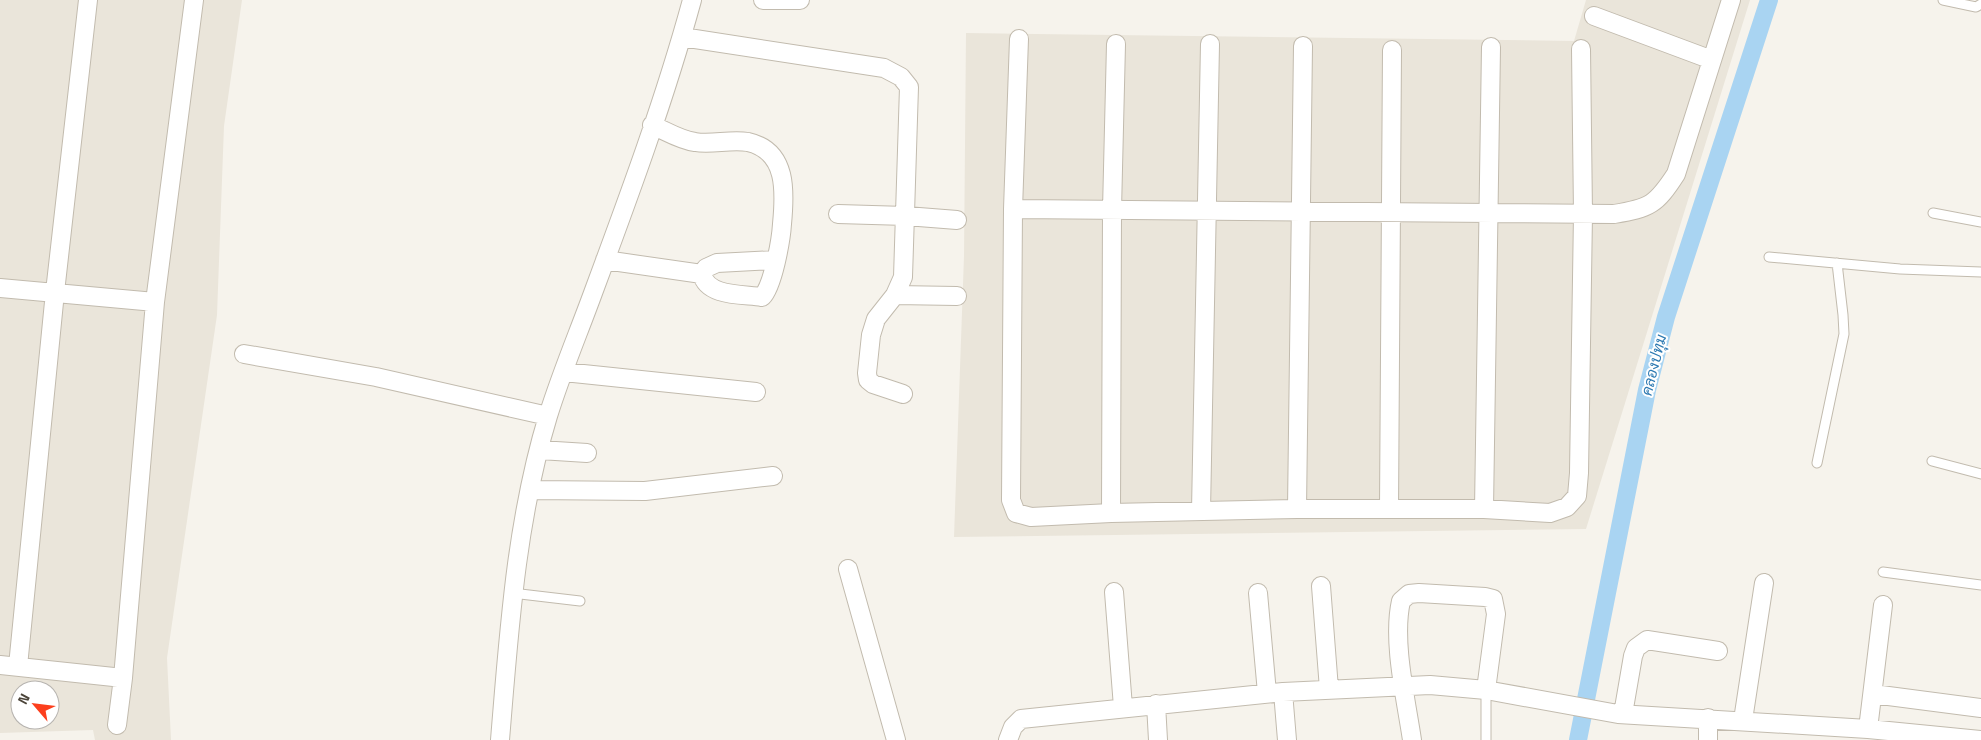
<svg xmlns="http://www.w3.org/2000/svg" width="1981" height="740" viewBox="0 0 1981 740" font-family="'Titillium Web',Sarabun,sans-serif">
	<rect width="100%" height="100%" fill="#f6f3ec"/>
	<!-- residential -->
	<path fill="#eae5da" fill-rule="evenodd" d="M0,0H242L224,126L217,315L167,658L171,740H95L93,730L0,733ZM20,690H50V720H20Z
		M1586,0H1750L1586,529L954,537L964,256L966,33L1574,41Z"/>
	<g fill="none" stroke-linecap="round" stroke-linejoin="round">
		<!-- canal -->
		<path stroke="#a9d4f2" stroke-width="18" d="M1578,740L1647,390L1666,317L1769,0"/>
		<defs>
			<path id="lane" d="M1943,0L1976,7L1981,4
				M1933,213L1981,222
				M1769,257L1900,269L1981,272
				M1932,461L1981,474
				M1817,463L1844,334L1843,315L1837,263
				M1883,572L1981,585
				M512,593L580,601
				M1486,740V690"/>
			<path id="street" d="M763,0H800
				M1594,16L1712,60
				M682,37L884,68L901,77L909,87L903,277L895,295L876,319L871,335L867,373L868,380L873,384L903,394
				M1019,39L1013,209L1011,500L1016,513L1031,517L1111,513L1297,509H1484L1550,513L1567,507L1577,496L1579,473L1583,214L1581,49
				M1013,209L1614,214C1650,208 1656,205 1676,174L1731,0
				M838,214L906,216L957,220
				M605,260L702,274C707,297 743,294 762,297C773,286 781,240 782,224C785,193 788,151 748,142C730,139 712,145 695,142C680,140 666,131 652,125
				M702,274L706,268L717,263L775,260
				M0,288L155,302
				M895,295L957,296
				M244,354L376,377L548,416
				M564,372L756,392
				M540,450L587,453
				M530,490L645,491L773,476
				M1297,509L1303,46
				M1389,509L1392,50
				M1484,509L1491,47
				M1201,511L1210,44
				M1111,513L1112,210L1116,44
				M848,569L896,740
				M1321,586L1329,689
				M1114,592L1123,707
				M1258,593L1267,693
				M0,665L123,678
				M18,666L55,292L88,0
				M1283,692L1287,740
				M1873,694L1981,708
				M1156,704L1158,740
				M1623,714L1633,656L1636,648L1647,640L1718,651
				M1743,720L1764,583
				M117,725L123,678L155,302L194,0
				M1868,729L1883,605
				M500,740C509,631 516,521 548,416C561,374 578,334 593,293C629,196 665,99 692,0
				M1008,740L1013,727L1021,719L1283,692L1430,685L1486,690L1618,714L1868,729L1981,740
				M1412,740C1406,699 1392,641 1401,601L1409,594L1419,593L1485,597L1493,599L1496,614L1486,690
				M1708,740V718"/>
		</defs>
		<!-- lane casing -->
		<use href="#lane" stroke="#c2bbae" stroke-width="11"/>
		<!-- street casing -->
		<use href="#street" stroke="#c2bbae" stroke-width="20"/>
		<!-- lane -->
		<use href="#lane" stroke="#fff" stroke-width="9"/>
		<!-- street -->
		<use href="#street" stroke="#fff" stroke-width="18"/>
	</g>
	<g text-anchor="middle" stroke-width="4" stroke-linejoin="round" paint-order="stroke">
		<!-- water labels -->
		<g font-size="15" font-style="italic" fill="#2e7ab2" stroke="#fff">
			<text transform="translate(1654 365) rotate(-76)" y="5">คลองปทุม</text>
		</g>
	</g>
	<!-- north arrow -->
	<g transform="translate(35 705) rotate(298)"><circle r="24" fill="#ffffff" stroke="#b7b4b0"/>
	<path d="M0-4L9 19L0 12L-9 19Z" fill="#fc3f1d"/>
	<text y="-8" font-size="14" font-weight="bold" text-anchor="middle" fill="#4b4439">N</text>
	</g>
</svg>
